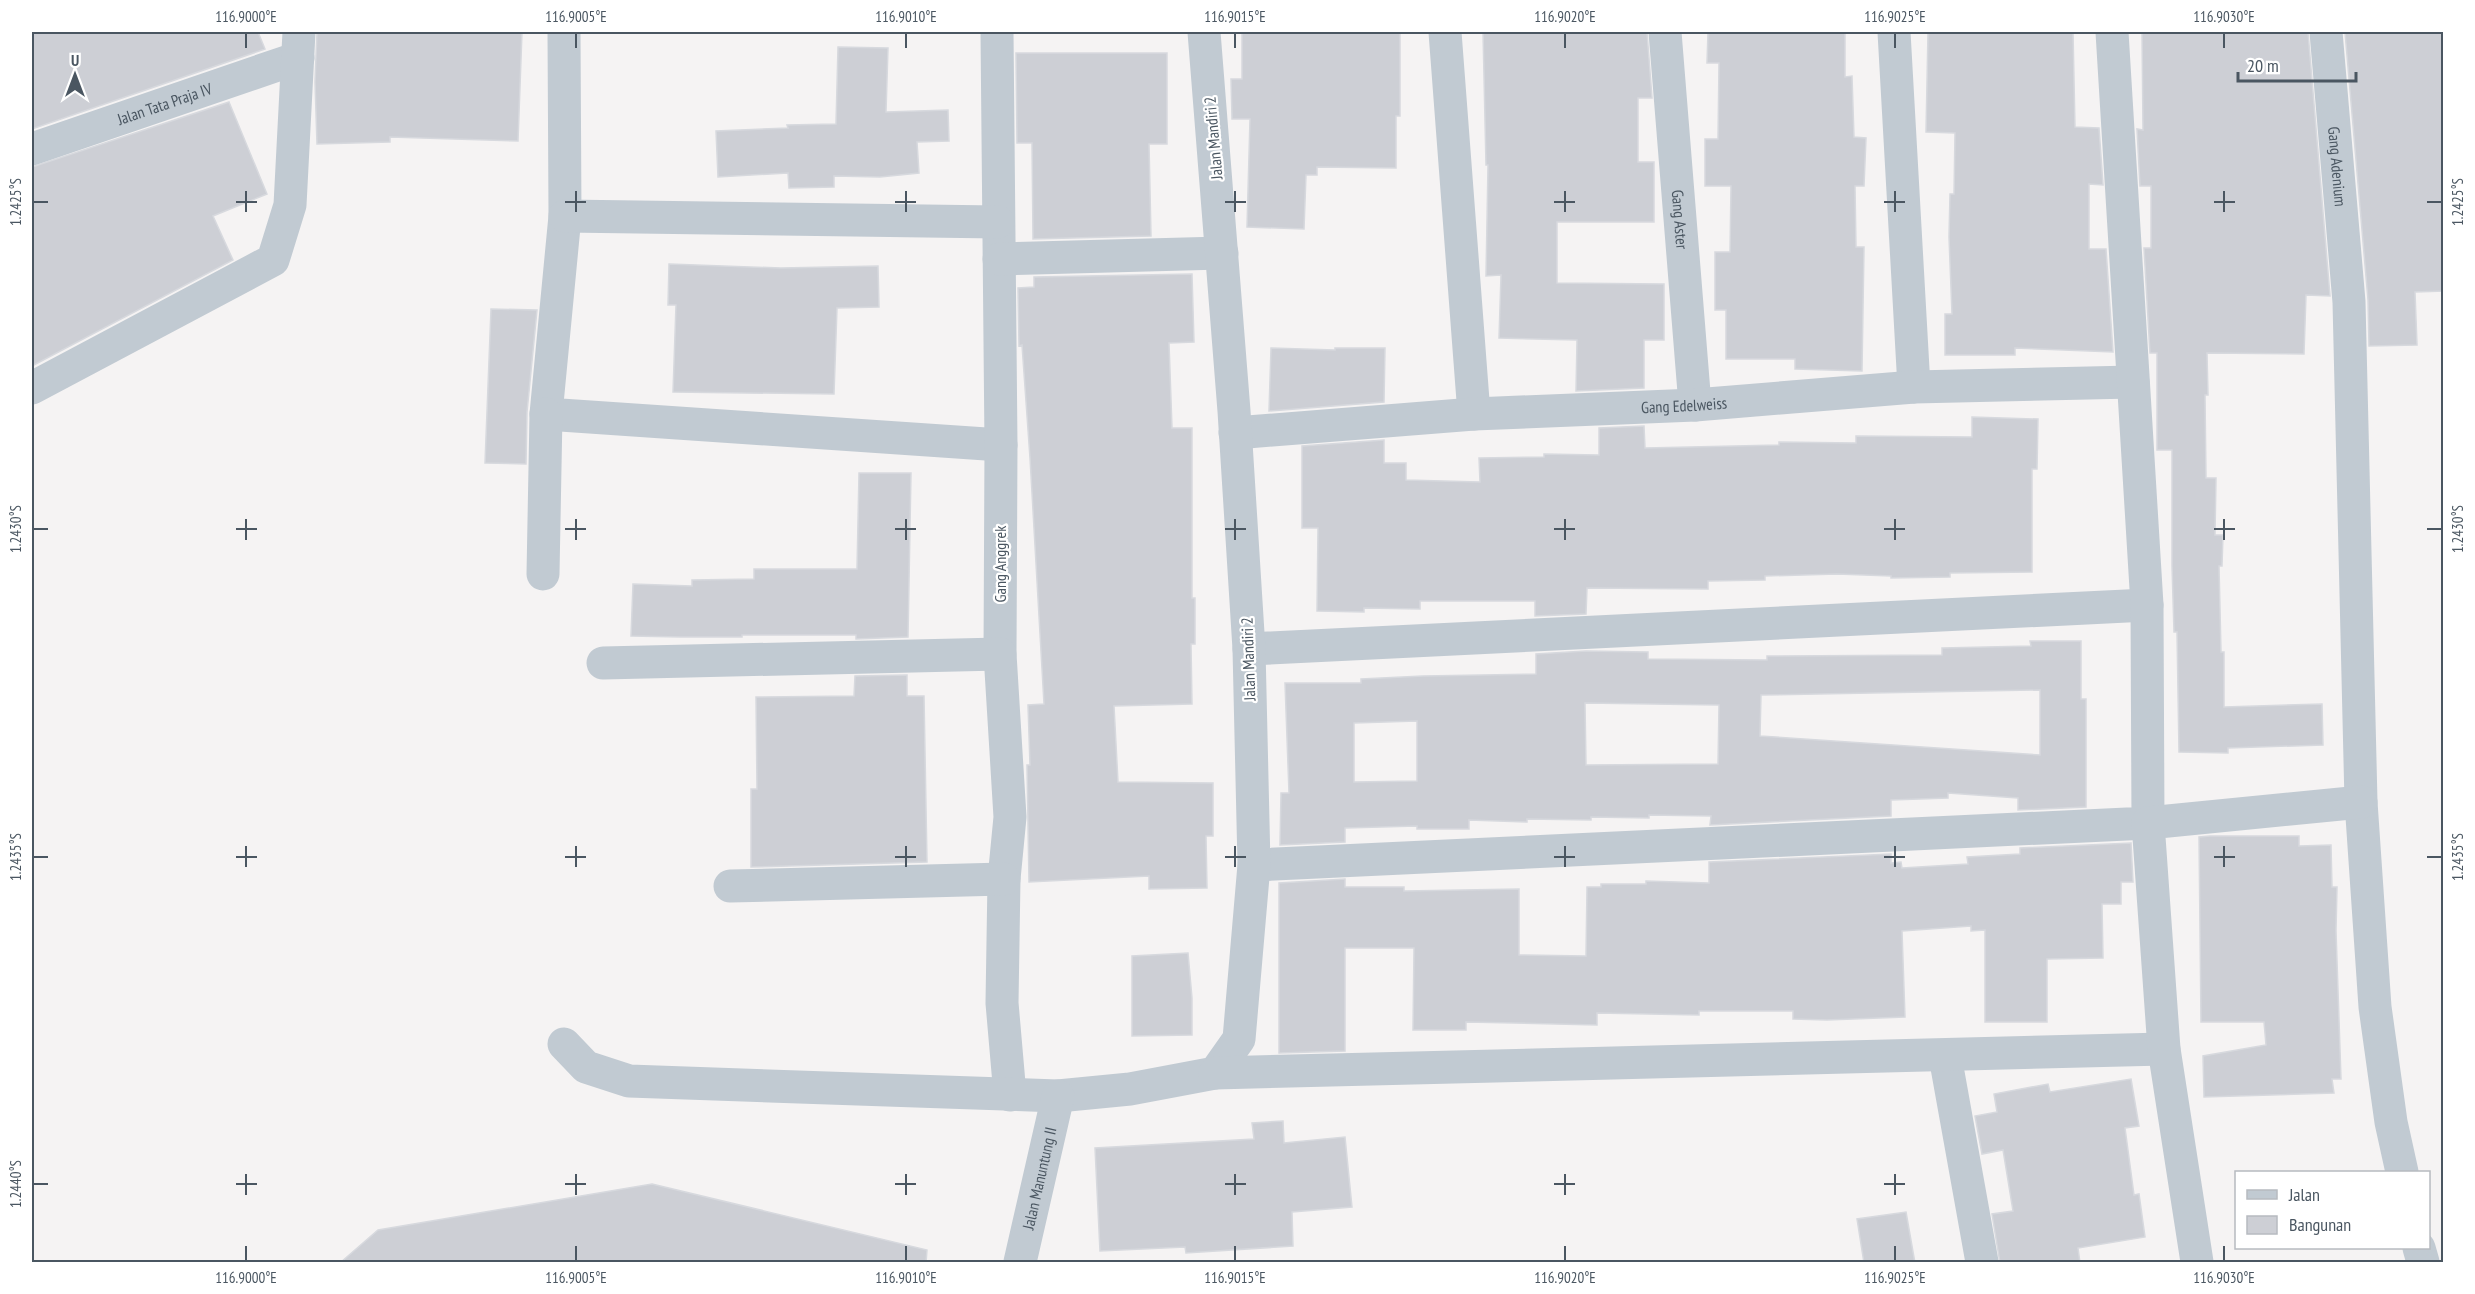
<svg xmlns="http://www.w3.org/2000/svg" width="2475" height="1294" viewBox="0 0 2475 1294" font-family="'PT Sans Narrow',sans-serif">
	<rect width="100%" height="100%" fill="#f5f3f3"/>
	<!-- building -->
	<path fill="#cdcfd5" stroke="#d7d9de" stroke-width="1.5" fill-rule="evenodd" d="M32,32H258L265,49L32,129Z
		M317,32H522L518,141L390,137V142L317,144L315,82Z
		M1242,32H1400V116H1396V168L1317,167V175H1306L1304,229L1247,227L1250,119H1232L1231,79H1242Z
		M1483,32H1647L1652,98H1638V162H1654V222H1557V283L1664,284V340H1644V388L1576,391L1577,340L1499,338L1501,275L1486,276L1488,165H1486Z
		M1708,32H1845V77L1852,76L1854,137L1866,138L1864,186H1855L1856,247H1864L1862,371L1795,369V359H1726V310H1715V252H1730L1731,186H1705V139H1718L1719,63H1707Z
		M1928,32H2073L2075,127L2099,128L2103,185L2089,184V249H2106L2113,352L2015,348V355H1945V314H1952L1949,237L1950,194H1954L1955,133L1926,132Z
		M2142,32H2308L2330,296L2306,295L2304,354L2207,353L2208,395H2205L2206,478H2216L2215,535H2223L2222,566H2219L2221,652H2224V707L2322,704L2323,745L2228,748V753L2179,752L2177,632H2174L2172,566V450H2157V353H2150L2144,248H2151V186H2140L2137,129L2143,130Z
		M2345,32H2444V291L2415,292L2417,345L2369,346L2368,300Z
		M838,47L888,48L886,112L948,110L949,141L917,142L919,173L880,177L834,176V187L789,188L788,173L718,177L716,131L788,128L787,125L836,124Z
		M1016,53H1167V144H1149L1151,236L1033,239L1032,143H1017Z
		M229,102L267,194L213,216L233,260L32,366V167Z
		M669,264L781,268L878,266L879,307L837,308L834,394L673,392L676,305H668Z
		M1192,274L1194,342L1169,343L1172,428H1192V598H1195V644H1191L1192,704L1114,706L1118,782L1213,783V836H1206L1207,888L1149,889V876L1029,882L1027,765H1030L1028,705L1044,704L1030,458L1022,345L1019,346L1018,288L1034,287V277Z
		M491,309L537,310L527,412L526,464L485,463Z
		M1271,348L1335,350V348H1385L1384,402L1269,411Z
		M1972,417L2038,419L2037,469H2032V572L1950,573V577L1891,578V576L1837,574L1765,576V580L1708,581V589L1587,588L1586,614L1535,616V601H1420V609L1364,608V612L1317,611L1318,528H1302V446L1384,440V463H1406V480L1480,482L1479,458L1544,457V454L1599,455V428L1644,426L1645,448L1779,445V442L1856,443V436L1972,437Z
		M859,473H911L908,637L856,639V635H742V637H681L631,636L633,584L692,586V580L754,579V569H857Z
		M2030,641H2081V699H2086V807L2018,810V798L1948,793V798L1891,800V816L1710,825L1711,816L1649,815V818L1591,817V820L1527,819V822L1469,820V829H1417V826L1345,828V842L1280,845L1281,793H1289L1285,683H1361V679L1423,676L1536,674V654L1586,651L1648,652V659L1767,660V656L1942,655V648L2031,646ZM2040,690V755L1760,736L1761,695ZM1585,703L1719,705L1718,764L1586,765ZM1417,721V781L1354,782V723Z
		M907,675V696H924L927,862L751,867V789H757L756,697L854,696L855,676Z
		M2210,836H2299V846L2331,845L2332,887H2337L2336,931L2341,1079H2332L2334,1093L2204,1097L2203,1056L2266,1045L2264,1022H2201L2199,837Z
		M2131,843L2133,882H2121V904H2102L2103,958L2047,959V1022H1985V930L1971,931V926L1902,931L1905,1017L1827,1020L1793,1019V1011H1699V1015L1597,1013V1025L1466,1022V1030H1413L1414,948H1345V1051L1279,1053V883L1345,879V887H1404V891L1519,889V955L1586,956L1587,887H1601V884H1646V881L1709,883V862L1891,854V863L1901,862L1902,868L1968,864L1967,857L2020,854V848Z
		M1188,953L1192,998V1035L1132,1036V956Z
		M2131,1079L2139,1126L2125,1128L2134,1195L2139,1194L2145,1237L2078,1248L2080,1263H2000L1992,1214L2013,1211L2003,1150L1982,1154L1975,1116L1997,1112L1994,1094L2048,1084L2050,1092Z
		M1283,1121L1284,1143L1345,1137L1352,1207L1292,1212L1293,1246L1186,1253L1185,1247L1100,1251L1095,1148L1254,1139L1252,1123Z
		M652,1184L927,1250L926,1263H340L378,1230Z
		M1906,1212L1915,1263H1864L1857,1219Z"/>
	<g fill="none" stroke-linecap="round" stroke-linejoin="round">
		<!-- minor -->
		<g stroke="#c1cad2" stroke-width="33">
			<path d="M564,32L565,216L546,414L1001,445"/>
			<path d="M997,32L1001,445L1000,654L1010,817L1004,879L1002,1003L1010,1095"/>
			<path d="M1445,32L1474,414"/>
			<path id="s1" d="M1665,32L1695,405"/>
			<path d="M1894,32L1914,387"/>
			<path id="s2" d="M2326,32L2349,302L2361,802L2375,1007L2391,1122L2402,1172"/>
			<path id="s3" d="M32,149L298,58"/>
			<path d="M565,216L998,222"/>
			<path d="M999,259L1222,253"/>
			<path d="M32,388L273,260L290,205L299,32"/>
			<path id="s4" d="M1235,433L1474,414L1695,405L1914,387L2133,382"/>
			<path d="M543,574L546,414"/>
			<path d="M1249,649L2147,605"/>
			<path d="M603,663L1000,654"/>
			<path d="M1254,865L2148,823L2147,605L2112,32"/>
			<path d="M730,886L1004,879"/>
			<path d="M564,1044L586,1067L629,1081L1058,1096L1130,1089L1215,1073L1239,1039L1254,865L1249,649L1234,411L1204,32"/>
			<path d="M1945,1056L1982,1262"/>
			<path d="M1215,1073L2164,1049"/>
			<path d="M2419,1248L2423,1262"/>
			<path id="s5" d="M1020,1262L1058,1096"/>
			<path d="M2197,1262L2164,1049L2148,823L2361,802"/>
		</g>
	</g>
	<!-- ticks -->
	<path fill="none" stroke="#4a5661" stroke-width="2" d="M246,33V48M576,33V48M906,33V48M1235,33V48M1565,33V48M1895,33V48M2224,33V48M246,191V212M576,191V212M906,191V212M1235,191V212M1565,191V212M1895,191V212M2224,191V212M33,202H48M236,202H257M565,202H586M895,202H916M1225,202H1246M1554,202H1575M1884,202H1905M2214,202H2235M2427,202H2442M246,519V540M576,519V540M906,519V540M1235,519V540M1565,519V540M1895,519V540M2224,519V540M33,529H48M236,529H257M565,529H586M895,529H916M1225,529H1246M1554,529H1575M1884,529H1905M2214,529H2235M2427,529H2442M246,846V867M576,846V867M906,846V867M1235,846V867M1565,846V867M1895,846V867M2224,846V867M33,857H48M236,857H257M565,857H586M895,857H916M1225,857H1246M1554,857H1575M1884,857H1905M2214,857H2235M2427,857H2442M246,1174V1195M576,1174V1195M906,1174V1195M1235,1174V1195M1565,1174V1195M1895,1174V1195M33,1184H48M236,1184H257M565,1184H586M895,1184H916M1225,1184H1246M1554,1184H1575M1884,1184H1905M246,1246V1261M576,1246V1261M906,1246V1261M1235,1246V1261M1565,1246V1261M1895,1246V1261M2224,1246V1261"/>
	<g text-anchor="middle" stroke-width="4.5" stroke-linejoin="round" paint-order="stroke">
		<!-- street labels -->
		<g font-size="16" fill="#4a5661" stroke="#fff">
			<text dy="6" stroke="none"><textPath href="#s3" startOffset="140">Jalan Tata Praja IV</textPath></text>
			<text transform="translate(1213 138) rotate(-95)" y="6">Jalan Mandiri 2</text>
			<text dy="6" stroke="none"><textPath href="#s2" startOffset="135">Gang Adenium</textPath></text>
			<text dy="6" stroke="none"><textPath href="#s1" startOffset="188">Gang Aster</textPath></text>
			<text dy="6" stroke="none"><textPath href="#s4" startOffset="450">Gang Edelweiss</textPath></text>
			<text transform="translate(1000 564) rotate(-90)" y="6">Gang Anggrek</text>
			<text transform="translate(1248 659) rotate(-92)" y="6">Jalan Mandiri 2</text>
			<text dy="6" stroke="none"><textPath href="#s5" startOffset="86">Jalan Manuntung II</textPath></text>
		</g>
	</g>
	<!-- border -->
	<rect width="2475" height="1294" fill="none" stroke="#ffffff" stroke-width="66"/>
	<!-- legend -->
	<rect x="2235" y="1171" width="195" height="78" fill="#ffffff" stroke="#b7bbc0" stroke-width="1.5"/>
	<rect x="2247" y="1190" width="30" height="9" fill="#c1cad2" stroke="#b7bbc0" stroke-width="1.5"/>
	<text x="2289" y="1201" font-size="18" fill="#4a5661">Jalan</text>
	<rect x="2247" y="1216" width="30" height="18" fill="#cdcfd5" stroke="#b7bbc0" stroke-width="1.5"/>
	<text x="2289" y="1231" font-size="18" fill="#4a5661">Bangunan</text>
	<!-- north arrow -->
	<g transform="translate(75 75)" stroke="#ffffff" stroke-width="4.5" paint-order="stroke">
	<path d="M0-4.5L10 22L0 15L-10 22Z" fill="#4a5661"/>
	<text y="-9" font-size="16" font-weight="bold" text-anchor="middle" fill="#4a5661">U</text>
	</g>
	<!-- scale -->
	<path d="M2238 72v9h118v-9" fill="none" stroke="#4a5661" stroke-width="3"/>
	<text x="2247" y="72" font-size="18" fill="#4a5661" stroke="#ffffff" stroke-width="4.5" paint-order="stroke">20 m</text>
	<rect x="33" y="33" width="2409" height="1228" fill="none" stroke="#4a5661" stroke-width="2"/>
	<g font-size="15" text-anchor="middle" fill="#4a5661">
		<text x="246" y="22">116.9000°E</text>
		<text x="576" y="22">116.9005°E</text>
		<text x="906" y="22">116.9010°E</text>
		<text x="1235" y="22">116.9015°E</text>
		<text x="1565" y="22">116.9020°E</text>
		<text x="1895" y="22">116.9025°E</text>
		<text x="2224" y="22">116.9030°E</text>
		<text transform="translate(16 202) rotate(-90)" y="5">1.2425°S</text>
		<text transform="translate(2458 202) rotate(-90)" y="5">1.2425°S</text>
		<text transform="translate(16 529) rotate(-90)" y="5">1.2430°S</text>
		<text transform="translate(2458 529) rotate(-90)" y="5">1.2430°S</text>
		<text transform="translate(16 857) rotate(-90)" y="5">1.2435°S</text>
		<text transform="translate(2458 857) rotate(-90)" y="5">1.2435°S</text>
		<text transform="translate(16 1184) rotate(-90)" y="5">1.2440°S</text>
		<text x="246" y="1283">116.9000°E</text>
		<text x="576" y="1283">116.9005°E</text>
		<text x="906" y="1283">116.9010°E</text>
		<text x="1235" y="1283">116.9015°E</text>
		<text x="1565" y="1283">116.9020°E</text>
		<text x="1895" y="1283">116.9025°E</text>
		<text x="2224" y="1283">116.9030°E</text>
	</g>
</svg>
